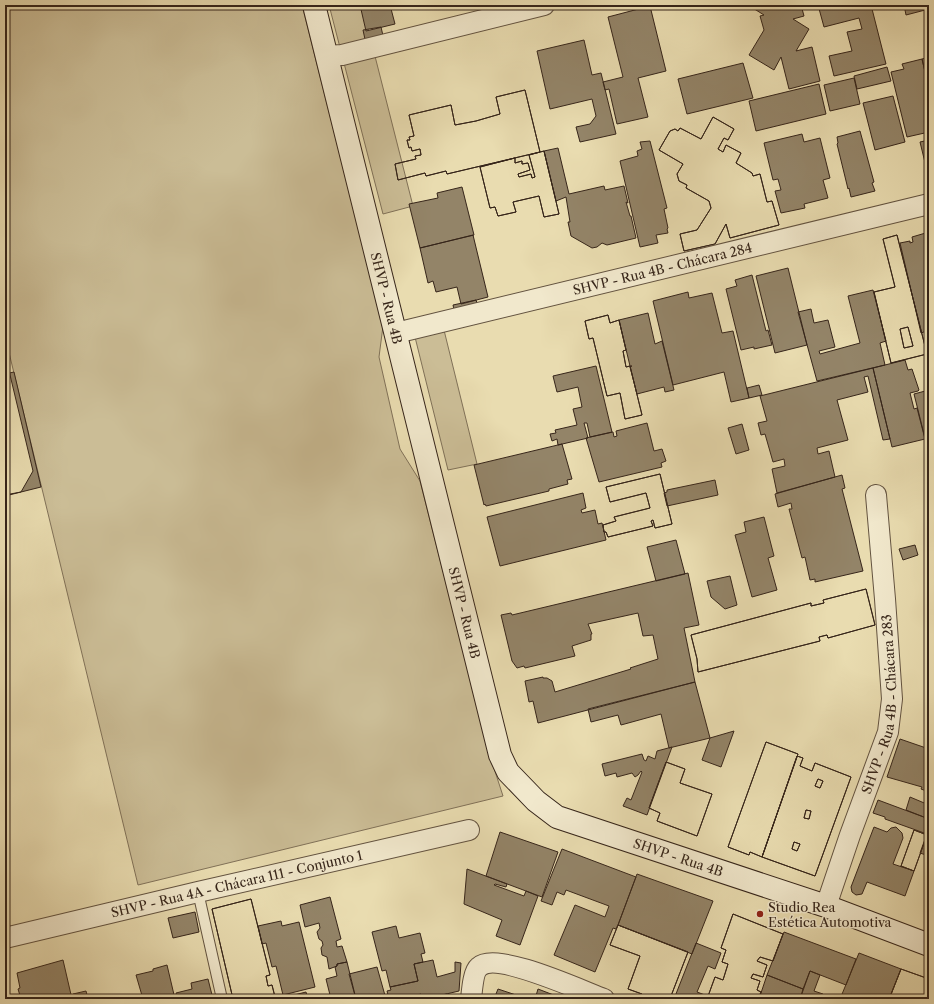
<svg xmlns="http://www.w3.org/2000/svg" width="934" height="1004" viewBox="0 0 934 1004" font-family="'Libre Caslon Text',serif">
	<rect width="100%" height="100%" fill="#e9dcb0"/>
	<filter id="stains"><feTurbulence type="fractalNoise" baseFrequency=".005" numOctaves="4"/><feColorMatrix values="0 0 0 0 .2 0 0 0 0 .09 0 0 0 0 .02 0 0 0 .5 -.17"/></filter>
	<radialGradient id="worn" r=".72"><stop offset=".6" stop-color="#630" stop-opacity="0"/><stop offset="1" stop-color="#630" stop-opacity=".3"/></radialGradient>
	<!-- green -->
	<path fill="#cbbd96" stroke="#807158" d="M5,5H302L383,326L379,357L400,449L420,481L491,759L503,796L138,885L5,336Z
		M329,5H362L413,206L383,214Z
		M442,322L477,464L448,470L413,329Z"/>
	<!-- building -->
	<path fill="#938468" stroke="#36251a" fill-rule="evenodd" d="M360,5H390L395,24L366,31Z
		M748,5H801L804,16L793,19L809,29L796,51L812,47L820,81L789,89L781,57L774,70L749,55L764,30L760,16L764,15Z
		M818,5H871L886,64L834,76L829,56L852,51L847,32L862,29L859,18L824,27Z
		M904,5H929V9L906,15Z
		M650,6L666,71L638,78L648,117L617,124L609,89L605,90L603,82L623,77L608,17Z
		M381,27L384,40L366,44L363,30Z
		M584,40L592,75L601,73L616,134L580,142L576,127L590,124L596,116L592,99L550,109L537,51Z
		M929,57V89L922,59Z
		M922,59L928,84H926L929,96V132L907,137L891,72L904,69L902,64Z
		M743,63L753,98L687,114L678,79Z
		M887,67L891,81L857,89L854,76Z
		M854,78L860,104L830,111L824,85Z
		M819,84L826,114L756,131L749,101Z
		M525,90L540,152L447,174L446,171L426,176L425,173L398,180L395,164L416,159L415,156L421,155L420,149L412,151L411,147L409,148L407,140H410L409,137L414,136L409,115L451,105L455,125L476,121L500,114L496,97Z
		M525,90L540,152L447,174L446,171L426,176L425,173L398,180L395,164L416,159L415,156L421,155L420,149L412,151L411,147L409,148L407,140H410L409,137L414,136L409,115L451,105L455,125L476,121L500,114L496,97Z
		M893,96L905,142L875,150L863,103Z
		M713,117L734,129L728,140L724,138L718,149L723,152L726,145L741,153L736,163L752,173L753,176L760,174L767,202L772,201L779,225L730,238L726,224L715,244L684,251L680,234L697,230L711,208L709,201L686,188L687,185L679,181L677,174L683,164L659,150L670,131L675,129L678,131L680,128L701,139Z
		M713,117L734,129L728,140L724,138L718,149L723,152L726,145L741,153L736,163L752,173L753,176L760,174L767,202L772,201L779,225L730,238L726,224L715,244L684,251L680,234L697,230L711,208L709,201L686,188L687,185L679,181L677,174L683,164L659,150L670,131L675,129L678,131L680,128L701,139Z
		M860,131L874,182L872,183L875,191L851,197L849,188L848,189L837,144L838,143L837,137Z
		M802,134L804,142L820,138L830,178L823,180L828,198L804,204L805,208L781,213L775,191L781,190L778,179L773,180L764,143Z
		M929,140V179L920,142Z
		M650,141L667,208L664,209L668,228L667,229L668,233L656,235L658,243L640,247L620,161L638,156L637,151L642,149L640,142Z
		M558,148L569,194L604,186L605,190L624,186L628,203L626,202L630,216H631L636,238L607,245L602,243L597,247L592,248L571,236L568,222H570L566,197L556,201L544,151Z
		M544,151L559,214L544,217L539,196L513,202L516,212L498,216L495,207L490,208L480,167L515,158V163L522,161V164L528,163L530,170L518,174L519,177L531,174L532,178L535,177L529,155Z
		M544,151L559,214L544,217L539,196L513,202L516,212L498,216L495,207L490,208L480,167L515,158V163L522,161V164L528,163L530,170L518,174L519,177L531,174L532,178L535,177L529,155Z
		M462,187L474,235L420,248L409,204L438,198L437,193Z
		M929,232V307L927,308L929,316V330L921,333L900,243L910,241V243L913,242L912,237Z
		M473,235L488,297L461,304L457,287L436,292L433,281L428,283L420,248Z
		M897,235L927,354L891,363L874,292L895,287L883,239ZM908,327L913,346L904,348L900,329Z
		M897,235L927,354L891,363L874,292L895,287L883,239ZM908,327L913,346L904,348L900,329Z
		M788,268L807,345L775,353L756,276Z
		M752,275L766,331L768,330L772,345L754,349V347L741,350L726,289L737,286L735,280Z
		M873,290L886,341L880,343L885,365L817,381L798,312L811,309L814,323L828,320L835,347L819,351L820,354L860,343L848,296Z
		M688,292L689,298L712,293L722,333L733,331L749,398L731,402L724,372L673,385L653,301Z
		M476,300L477,303L455,314L453,305Z
		M648,313L655,344L662,341L674,390L665,392L664,387L637,394L630,367L632,366H630L619,320Z
		M608,315L610,323L619,320L626,350L623,351L626,367L630,366L642,415L625,419L620,393L607,396L593,338L589,339L585,321Z
		M608,315L610,323L619,320L626,350L623,351L626,367L630,366L642,415L625,419L620,393L607,396L593,338L589,339L585,321Z
		M5,354L33,471L21,492L5,495Z
		M905,360L908,370L912,369L919,390L918,391L910,393L914,409L917,408L925,439L892,447L873,368Z
		M596,366L612,432L590,437L587,423H584L588,438L558,445L557,439L552,441L550,434L556,433L555,430L577,425L573,409L582,407L578,387L557,392L553,376Z
		M873,368L890,439L883,440L868,376L864,377L868,392L837,400L848,440L817,448L818,454L829,451L835,477L777,493L772,469L785,466L784,459L773,462L765,434L761,435L758,423L767,421L760,396Z
		M14,372L41,487L5,496V374Z
		M759,385L762,395L749,398L747,388Z
		M929,390V446H927L914,394Z
		M647,423L654,451L662,449L666,461L661,463L662,467L599,482L586,438L613,432L614,437L617,436L616,431Z
		M742,424L749,450L736,454L728,428Z
		M562,444L572,479L567,480L568,484L549,489V491L486,506L485,504L484,505L474,465Z
		M660,474L672,524L655,528L653,520L651,521L653,526L608,537L606,532H604L603,525L616,521L614,517L650,508L646,493L610,502L606,487Z
		M660,474L672,524L655,528L653,520L651,521L653,526L608,537L606,532H604L603,525L616,521L614,517L650,508L646,493L610,502L606,487Z
		M842,475L845,488L842,489L863,571L815,582V579L810,580L805,557L802,558L789,509H792L791,503L778,507L775,494Z
		M715,480L718,495L667,506L664,493L667,492V490Z
		M583,493L586,508L581,510L582,513L595,510L598,524L602,523L606,540L500,566L487,517Z
		M764,517L774,556L768,558L777,590L752,597L735,535L746,532L744,522Z
		M676,540L685,574L656,581L647,547Z
		M915,545L918,555L903,560L899,549Z
		M688,573L699,625L684,628L695,682L538,723L533,701L529,702L525,681L543,677V678H547L552,681L555,692L631,669L630,668L658,659L653,635L643,636L638,613L588,624L592,634H591V640L572,646L575,656L525,668L524,666L517,668L512,661L501,615L511,613L512,615Z
		M730,576L737,605L725,609L711,597L707,581Z
		M866,589L875,625L828,638L827,635L819,637L820,641L698,672L697,659L691,635L811,603V606L824,603L823,600Z
		M866,589L875,625L828,638L827,635L819,637L820,641L698,672L697,659L691,635L811,603V606L824,603L823,600Z
		M695,682L710,738L669,748L661,714L621,725L618,715L591,722L588,709Z
		M734,731L721,767L702,760L710,738Z
		M900,739L929,749V792L921,789L922,787L887,777Z
		M766,742L798,754L762,857L750,852L749,855L728,847Z
		M766,742L798,754L762,857L750,852L749,855L728,847Z
		M672,747L647,815L623,806L627,798L631,800L642,772L641,771L638,775L635,777L632,773L617,777L616,773L605,776L602,764L642,754L644,760L646,761L648,756L655,759L657,751Z
		M797,756L803,758L800,766L812,771L815,763L851,777L815,876L762,857ZM818,779L823,781L820,788L815,786ZM806,810L811,811L809,819L804,818ZM794,842L800,844L797,851L792,849Z
		M797,756L803,758L800,766L812,771L815,763L851,777L815,876L762,857ZM818,779L823,781L820,788L815,786ZM806,810L811,811L809,819L804,818ZM794,842L800,844L797,851L792,849Z
		M666,762L685,769L680,783L712,794L697,836L657,821L660,813L649,808Z
		M666,762L685,769L680,783L712,794L697,836L657,821L660,813L649,808Z
		M910,797L929,805V819L906,810Z
		M878,800L929,819V828L927,834L885,819V817L873,813Z
		M874,827L887,832L891,828L896,827L902,833L903,838L893,864L914,871L905,896L867,882L862,894L856,895L852,892L851,887Z
		M929,828V856L920,853Z
		M914,830L927,835L914,871L901,866Z
		M914,830L927,835L914,871L901,866Z
		M500,832L558,852L542,897L486,876Z
		M562,849L636,877L618,925L616,929L613,928L595,972L554,955L575,905L605,917L609,906L566,890L564,895L557,892L552,905L541,901Z
		M467,869L507,884L506,887L495,884L494,885L524,896L526,891L538,896L520,945L496,936L502,920L464,904Z
		M637,874L713,901L692,954L618,925Z
		M330,897L341,939L336,941L337,947L342,946L347,962L337,964V966L329,969L327,957L322,955L321,948L323,945L322,941L319,939L317,932L320,928L319,923L305,927L300,905Z
		M251,899L270,975L266,976L268,986L272,985L275,997L268,999H233L212,909Z
		M251,899L270,975L266,976L268,986L272,985L275,997L268,999H233L212,909Z
		M195,912L199,932L173,938L168,918Z
		M733,914L783,934L773,961L760,957L757,961L767,965L763,977L753,974L751,978L760,981L757,990L761,992L758,999H707L715,977L723,980L728,964L722,962L726,950L721,948Z
		M733,914L783,934L773,961L760,957L757,961L767,965L763,977L753,974L751,978L760,981L757,990L761,992L758,999H707L715,977L723,980L728,964L722,962L726,950L721,948Z
		M281,921L282,926L299,922L315,987L283,995L276,966L272,967L266,943L262,944L258,926Z
		M618,925L688,952L671,996L675,997L674,999H640L642,994L628,989L640,956L610,945Z
		M618,925L688,952L671,996L675,997L674,999H640L642,994L628,989L640,956L610,945Z
		M396,926L399,938L420,933L425,953L421,954L423,962L414,964L418,981L390,987L386,970L382,971L372,932Z
		M784,932L856,959L846,985L810,971L803,989L767,975Z
		M696,943L721,953L715,969L708,966L697,992L705,995L703,999H674Z
		M859,953L901,969L889,999H840Z
		M63,960L72,999H21L18,989L20,988L17,973Z
		M433,960L437,977L455,972V962L461,963L459,991L425,999H422L421,994L403,999H389L387,991L391,990L390,987L418,981L414,964Z
		M347,962L356,999H331L326,979L337,976L335,967L337,966V964Z
		M167,965L175,999H143L136,975L153,971V969Z
		M377,967L386,999H356L349,974Z
		M901,969L929,979V983L923,999H896L890,997Z
		M901,969L929,979V983L923,999H896L890,997Z
		M810,971L820,975L814,991L823,994L822,999H800Z
		M767,975L803,989L801,996L798,995L797,999H759Z
		M208,979L213,999H178L176,993L192,989L191,983Z
		M929,983V999H923Z
		M498,989L528,999H494Z
		M538,989L564,999H535Z
		M86,991L88,999H74L73,994Z
		M306,992L308,999H287L286,997Z
		M447,994L449,999H435L434,997Z"/>
	<g fill="none" stroke-linecap="round" stroke-linejoin="round">
		<defs>
			<path id="lane" d="M198,892L222,999"/>
			<g id="street">
				<path d="M327,56L342,55L544,5"/>
				<path id="s1" d="M396,333L929,204"/>
				<path id="s2" d="M826,906L850,835L888,732L892,699L885,599L876,495"/>
				<path id="s3" d="M5,938L198,892L469,830"/>
				<path d="M471,999C472,991 473,972 479,967C496,951 582,991 604,999"/>
			</g>
			<g id="secondary">
				<path id="s4" d="M314,5L500,755L508,772L536,801L557,817L826,906L929,945"/>
			</g>
		</defs>
		<!-- lane casing -->
		<use href="#lane" stroke="#635340" stroke-width="12"/>
		<!-- street casing -->
		<use href="#street" stroke="#635340" stroke-width="22"/>
		<!-- secondary casing -->
		<use href="#secondary" stroke="#36251a" stroke-width="24"/>
		<!-- lane -->
		<use href="#lane" stroke="#f1e8cc" stroke-width="10"/>
		<!-- street -->
		<use href="#street" stroke="#f1e8cc" stroke-width="20"/>
		<!-- secondary -->
		<use href="#secondary" stroke="#f1e8cc" stroke-width="22"/>
	</g>
	<!-- markers -->
	<circle fill="#8f2418" stroke="#f1e8cc" stroke-width="1.5" cx="760" cy="914" r="4"/>
	<g text-anchor="middle" stroke-width="3" stroke-linejoin="round" paint-order="stroke">
		<!-- street labels -->
		<g font-size="13" fill="#36251a" stroke="#f1e8cc">
			<text dy="5" stroke="none"><textPath href="#s1" startOffset="274">SHVP - Rua 4B - Chácara 284</textPath></text>
			<text dy="5" stroke="none"><textPath href="#s4" startOffset="302">SHVP - Rua 4B</textPath></text>
			<text dy="5" stroke="none"><textPath href="#s4" startOffset="626">SHVP - Rua 4B</textPath></text>
			<text dy="5" stroke="none"><textPath href="#s2" startOffset="211">SHVP - Rua 4B - Chácara 283</textPath></text>
			<text dy="5" stroke="none"><textPath href="#s4" startOffset="986">SHVP - Rua 4B</textPath></text>
			<text dy="5" stroke="none"><textPath href="#s3" startOffset="238">SHVP - Rua 4A - Chácara 111 - Conjunto 1</textPath></text>
		</g>
		<!-- poi labels -->
		<g font-size="13" fill="#36251a" stroke="#f1e8cc" text-anchor="start">
			<text x="768" y="912">Studio Rea<tspan x="768" dy="15">Estética Automotiva</tspan></text>
		</g>
	</g>
	<!-- margin -->
	<rect width="934" height="1004" fill="none" stroke="#e9dcb0" stroke-width="20"/>
	<rect x="6" y="6" width="922" height="992" fill="none" stroke="#36251a" stroke-width="2"/>
	<rect x="10" y="10" width="914" height="984" fill="none" stroke="#36251a"/>
	<rect width="100%" height="100%" filter="url(#stains)"/>
	<rect width="100%" height="100%" fill="url(#worn)"/>
</svg>
